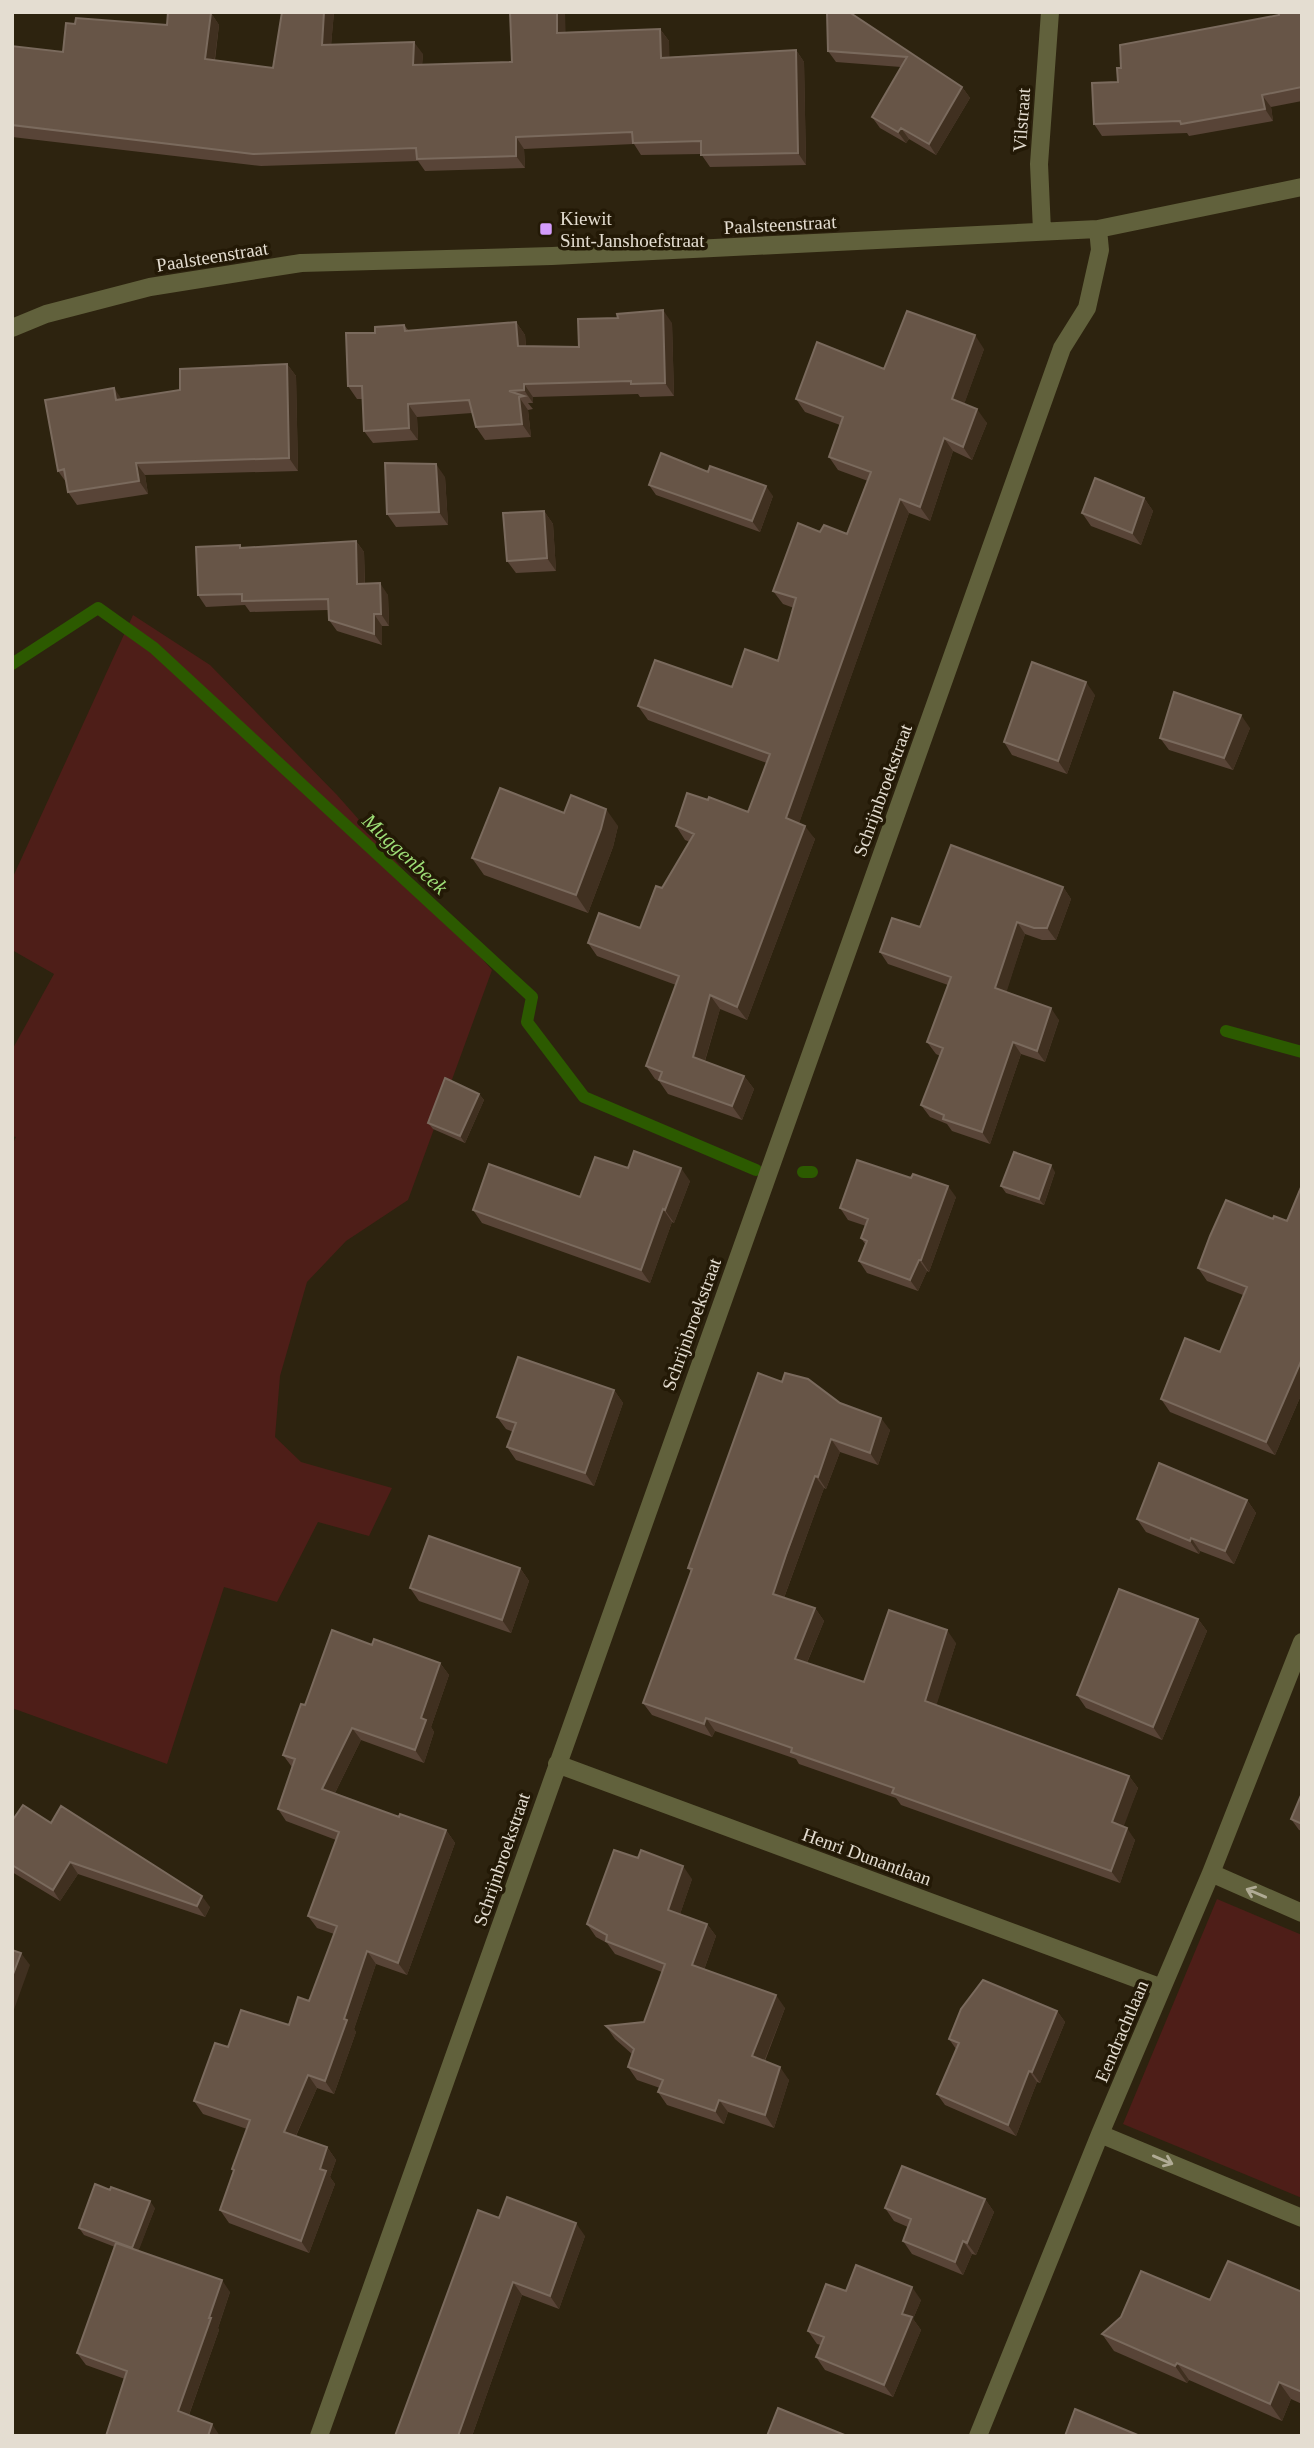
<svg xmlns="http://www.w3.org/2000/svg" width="1314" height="2448" viewBox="0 0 1314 2448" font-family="Georgia,serif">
	<rect width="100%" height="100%" fill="#2d230f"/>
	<!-- green -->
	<path fill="#4e1e18" d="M133,615L210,665L337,795L492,970L408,1200L346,1241L307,1282L280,1376L275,1437L301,1462L392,1488L369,1536L318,1522L277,1602L224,1587L167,1764L12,1708V1145L16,1137L12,1136V1050L54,974L12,950V879Z
		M1217,1899L1302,1935V2198L1123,2124Z"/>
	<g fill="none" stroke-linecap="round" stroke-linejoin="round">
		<!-- stream -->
		<path stroke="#2c5a00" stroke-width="12" d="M12,664L98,608L154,648L532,997L527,1022L584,1097L756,1170
			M1226,1031L1302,1052
			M803,1172H812"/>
		<!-- minor -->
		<path stroke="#61613c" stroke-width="18" d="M1042,231L1039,164L1050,12
			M12,328L46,314L150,287L301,263L552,256L1098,229L1302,187
			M557,1764L1162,1988
			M1211,1873L1302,1913
			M1100,2134L1302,2218
			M319,2436L1062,348L1087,308L1100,250L1098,229
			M978,2436L1100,2134L1211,1873L1302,1642"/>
	</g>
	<!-- wall -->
	<path fill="#584437" d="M282,12H334L331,45L423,54L422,65L512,62L510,14L509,12H565V32L660,29L669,41V57L796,50L804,62L806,165L710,167L701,154L641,155L634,144L524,149L525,168L425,171L418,161L261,166L12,137V46L63,52L75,24L167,25L211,13L219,25L215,60L273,68Z
		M827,12L962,87L970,98L936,155L909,139L906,143L880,128L872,117L901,67L836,62L828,51Z
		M1302,12V101L1271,107L1273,121L1189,136L1187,133L1102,136L1094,124L1118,82L1121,68L1279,15Z
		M516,322L525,335L526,346L579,347L672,323L674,396L640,397L638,394L533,397V403H528L533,409L528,410L531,437L485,440L476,427L472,413L417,417L418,440L373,443L364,431L363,399H357L348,386L375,333L404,325L409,331Z
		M984,349L964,404L987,423L972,460L953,451L930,521L909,513L799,823L815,839L747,1020L720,1009L705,1061L744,1076L754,1089L742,1120L668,1094L659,1081L655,1079L646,1066L676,985L597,956L588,943L640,928L662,888L690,842L685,840L676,826L708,800L748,812L767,763L648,720L638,706L732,687L778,661L794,608L783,604L773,591L820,532L847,534L868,481L838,470L829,457L840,425L805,412L796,399L884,369Z
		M287,364L296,376L298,471L145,475L148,494L77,505L68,492L66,482L58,471L122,399L180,390Z
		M445,477L448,525L396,527L387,514Z
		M649,485L773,496L760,532L656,495Z
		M1144,498L1153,511L1141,545L1091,526L1082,513Z
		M544,511L553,524L556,571L516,573L507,561Z
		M356,541L364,552L365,584L388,595L389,626H382V645L337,631L329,620L328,610L250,612L245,605L206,607L198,595L240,545L242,548Z
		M1095,695L1067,774L1012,755L1004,742Z
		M1250,728L1233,770L1169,750L1160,738Z
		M564,813L618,826L613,847L588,913L484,875L472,858Z
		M1063,887L1071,899L1056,940H1042L1025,934L1006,992L1059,1020L1045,1062L1021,1054L990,1144L952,1131L947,1124L930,1117L921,1105L940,1056L936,1054L927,1042L948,985L888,964L880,952L920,927Z
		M479,1094L484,1100L465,1143L433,1129L428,1123Z
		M628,1168L690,1181L674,1223L672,1222L650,1283L482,1223L473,1210L580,1197Z
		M1055,1172L1044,1205L1006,1193L1001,1186Z
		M1302,1185V1393L1275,1455L1170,1412L1161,1399L1220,1352L1243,1295L1207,1281L1198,1268L1273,1219L1287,1221Z
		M956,1197L929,1272L927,1271L918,1291L867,1273L859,1261L865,1244L861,1238L866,1226L848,1220L840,1208Z
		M614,1390L623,1403L594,1486L516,1460L507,1447L513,1432L506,1429L497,1417Z
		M840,1403L890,1430L878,1465L840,1452L826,1489L824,1488L784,1598L815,1608L824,1621L807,1663L864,1682L956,1643L936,1705L1129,1776L1138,1788L1123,1826L1135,1840L1120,1883L901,1805L896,1798L799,1764L796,1759L715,1731L712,1737L652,1715L643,1703L691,1572L688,1568Z
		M1247,1500L1256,1513L1234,1564L1200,1551L1199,1554L1146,1532L1137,1519Z
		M520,1568L529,1581L511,1633L419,1601L410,1588Z
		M1198,1619L1207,1631L1162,1740L1086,1708L1077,1695Z
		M372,1645L440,1663L449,1675L431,1727L434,1732L424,1763L361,1740L335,1793L399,1817L446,1830L455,1843L407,1975L376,1964L354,2029L356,2032L334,2094L317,2088L296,2136L327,2147L336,2160L330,2177L335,2184L309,2253L229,2223L220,2210L234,2172L232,2169L247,2129L203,2114L194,2101L228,2047L289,2025L309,2001L334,1934L317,1928L308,1916L336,1840L286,1821L278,1809L292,1767L283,1755L305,1705Z
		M1302,1793V1831L1299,1830L1291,1819Z
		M12,1821L51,1823L210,1907L205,1917L78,1874L60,1901L12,1872Z
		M692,1879L680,1914L707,1924L716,1936L704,1970L785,2008L765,2061L789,2080L774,2128L728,2112L724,2124L667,2105L658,2092L660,2088L637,2080L628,2067L632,2054L615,2039L606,2026L644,2022L662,1972L615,1954L607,1943L596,1937L587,1924Z
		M1057,2011L1065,2022L1040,2083L1037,2082L1016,2136L945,2105L937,2094L956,2049L949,2039Z
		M985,2199L994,2212L976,2255L972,2254L963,2275L912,2254L903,2241L908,2227L894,2221L885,2208Z
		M155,2208L138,2251L230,2292L218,2328L219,2330L189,2415L125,2379L86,2365L77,2353L115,2247L84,2235L79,2228Z
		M499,2218L585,2236L559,2309L522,2295L472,2436H395Z
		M846,2291L921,2300L913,2319L921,2330L893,2397L825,2370L816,2357L821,2345L817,2344L808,2331Z
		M1302,2292V2404L1291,2399L1282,2421L1189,2380L1187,2383L1114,2351L1102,2334L1210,2300Z"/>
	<!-- shaded-wall -->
	<path fill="#403020" d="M324,12H334L330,57L322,45Z
		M557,12H565L566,45L557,33Z
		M211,13L219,25L213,71L205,59Z
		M660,29L669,41L670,70L661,58Z
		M414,42L423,54L421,77L413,65Z
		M796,50L804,62L806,165L798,153Z
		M962,87L970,98L936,155L929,144Z
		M1262,95L1271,107L1273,121L1265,109Z
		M901,128L909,139L906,143L898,132Z
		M516,137L524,149L525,168L516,156Z
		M663,310L672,323L674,396L665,383Z
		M516,322L525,335L527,359L518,346Z
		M975,335L984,349L961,413L952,399Z
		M287,364L296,376L298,471L289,458Z
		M524,384L533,397V403L524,390Z
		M114,388L123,401L116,400Z
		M519,397L528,410L531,437L522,424Z
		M408,404L417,417L418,440L409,428Z
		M977,409L987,423L972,460L963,447Z
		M944,438L953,451L930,521L920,507Z
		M136,463L145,475L148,494L139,481Z
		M436,464L445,477L448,525L439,512Z
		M766,486L773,496L760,532L752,521Z
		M1144,498L1153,511L1141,545L1132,533Z
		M900,499L909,513L796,832L786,818Z
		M544,511L553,524L556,571L547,558Z
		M356,541L364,552L365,595L357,584Z
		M380,583L388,595L389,626L381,614Z
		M374,614L382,626V645L374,634Z
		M1086,682L1095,695L1067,774L1058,761Z
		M1241,715L1250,728L1233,770L1224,758Z
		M606,809L618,826L613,847L588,913L576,895Z
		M805,826L815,839L747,1020L737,1007Z
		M1063,887L1071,899L1056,940L1047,928Z
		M1017,922L1025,934L1004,1000L995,988Z
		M710,995L720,1009L702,1070L693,1057Z
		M1051,1008L1059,1020L1045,1062L1037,1051Z
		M1013,1042L1021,1054L990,1144L982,1132Z
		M744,1076L754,1089L742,1120L732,1106Z
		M479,1094L484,1100L465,1143L460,1136Z
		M1051,1165L1055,1172L1044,1205L1039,1199Z
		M681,1168L690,1181L674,1223L665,1210Z
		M948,1186L956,1197L929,1272L921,1260Z
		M663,1209L672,1222L650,1283L641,1270Z
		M919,1260L927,1271L918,1291L910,1280Z
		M1302,1359V1393L1275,1455L1266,1442Z
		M614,1390L623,1403L594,1486L585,1473Z
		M881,1418L890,1430L878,1465L870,1453Z
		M831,1439L840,1452L826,1489L818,1477Z
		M815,1476L824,1488L781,1606L773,1594Z
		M1247,1500L1256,1513L1234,1564L1225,1551Z
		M1191,1538L1200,1551L1199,1554L1190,1541Z
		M520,1568L529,1581L511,1633L502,1620Z
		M815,1608L824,1621L803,1672L795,1659Z
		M1198,1619L1207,1631L1162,1740L1153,1727Z
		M947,1630L956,1643L934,1713L925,1701Z
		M440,1663L449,1675L431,1727L434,1732L424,1763L415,1750L421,1718Z
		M706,1718L715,1731L712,1737L704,1724Z
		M352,1728L361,1740L331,1801L322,1789Z
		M1129,1776L1138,1788L1121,1834L1112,1822Z
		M1127,1828L1135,1840L1120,1883L1111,1871Z
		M446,1830L455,1843L407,1975L398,1963Z
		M70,1862L78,1874L60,1901L53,1890Z
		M683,1866L692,1879L677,1923L668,1910Z
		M202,1896L210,1907L205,1917L197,1906Z
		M707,1924L716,1936L701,1978L692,1965Z
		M367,1951L376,1964L354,2029L356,2032L334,2094L325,2081L344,2019Z
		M21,1953L30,1965L12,2015V1977Z
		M776,1995L785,2008L761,2069L752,2056Z
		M1057,2011L1065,2022L1040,2083L1032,2072Z
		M780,2067L789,2080L774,2128L765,2115Z
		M1029,2071L1037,2082L1016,2136L1008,2125Z
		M308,2075L317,2088L292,2144L284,2132Z
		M719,2100L728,2112L724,2124L715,2111Z
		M327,2147L336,2160L330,2177L335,2184L309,2253L301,2241L320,2169Z
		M985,2199L994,2212L976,2255L967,2243Z
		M150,2201L155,2208L137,2255L132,2248Z
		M576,2223L585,2236L559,2309L550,2296Z
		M963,2241L972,2254L963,2275L955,2262Z
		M222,2280L230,2292L218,2328L219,2330L186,2423L178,2411Z
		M513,2282L522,2295L472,2436H458Z
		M912,2287L921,2300L913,2319L921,2330L893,2397L884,2385L902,2314Z
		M1177,2363L1189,2380L1187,2383L1175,2366Z
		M1279,2382L1291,2399L1282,2421L1270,2404Z
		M212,2424L220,2436H208Z"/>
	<!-- building -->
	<path fill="#675547" stroke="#7a6a5d" stroke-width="2" d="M168,12L211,13L205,59L273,68L282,12H324L322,45L414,42L413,65L512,62L510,12H557V33L660,29L661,58L796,50L798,153L701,155V141L633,143L632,132L516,137V156L417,159L416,148L253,154L12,125V46L63,52L66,23L75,24L76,18L167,25Z
		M827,12H849L962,87L929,144L901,128L898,132L872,117L907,57L828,51Z
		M1279,12H1302V87L1262,95L1265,109L1181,124L1180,121L1094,124L1092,83L1118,82L1117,68H1121L1120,45L1279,15Z
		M663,310L665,383L631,384V381L524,384V390L509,391L524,396L519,397L522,424L476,427L469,400L408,404L409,428L364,431L362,386H348L346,333H375V327L404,325L405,331L516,322L518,346L579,347L578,319L618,318L617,314Z
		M907,311L975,335L952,399L977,409L963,447L944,438L920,507L900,499L786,818L805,826L737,1007L710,995L693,1057L744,1076L732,1106L659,1080L662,1072L646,1066L679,976L588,943L599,913L640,928L656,886L662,888L694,834L676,826L687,793L708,800L709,797L748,812L770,754L638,706L655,660L732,687L745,649L778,661L796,598L773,591L798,523L820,532L824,525L847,534L871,472L829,457L843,417L796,399L817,342L884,369Z
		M287,364L289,458L136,463L139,481L68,492L64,469L58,471L45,400L114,388L116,400L180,390V369Z
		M661,453L708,472L710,466L766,486L752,521L649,485Z
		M385,463L436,464L439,512L387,514Z
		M1095,478L1144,498L1132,533L1082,513Z
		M544,511L547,558L507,561L503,513Z
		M356,541L357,584L380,583L381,614H374V634L329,620L328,599L242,601V594L198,595L196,547L240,545V548Z
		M1032,662L1086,682L1058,761L1004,742Z
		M1174,692L1241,715L1224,758L1160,738Z
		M500,788L564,813L571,795L606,809L601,829L576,895L472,858Z
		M951,845L1063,887L1047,928H1034L1017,922L995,988L1051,1008L1037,1051L1013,1042L982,1132L943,1119L944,1115L921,1105L943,1048L927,1042L951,977L880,952L892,918L920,927Z
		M445,1078L479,1094L460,1136L428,1123Z
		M634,1151L681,1168L665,1210L663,1209L641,1270L473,1210L489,1164L580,1197L595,1157L628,1168Z
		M1014,1152L1051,1165L1039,1199L1001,1186Z
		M857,1160L911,1178L913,1174L948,1186L921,1260H919L910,1280L859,1261L867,1241L861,1238L868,1219L840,1208Z
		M1302,1185V1359L1266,1442L1161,1399L1185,1338L1220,1352L1247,1287L1198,1268L1210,1236L1226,1200L1273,1219L1274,1216L1287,1221Z
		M518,1357L614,1390L585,1473L507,1447L516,1423L497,1417Z
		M758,1373L782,1382L785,1373L808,1379L840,1403L881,1418L870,1453L831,1439L818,1477L815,1476L786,1555L773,1594L815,1608L795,1659L864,1682L889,1610L947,1630L925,1701L1129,1776L1112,1822L1127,1828L1111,1871L892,1793L894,1788L791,1752L792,1748L706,1718L704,1724L643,1703L692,1569L688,1568Z
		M1159,1463L1247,1500L1225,1551L1191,1538L1190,1541L1137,1519Z
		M429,1536L520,1568L502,1620L410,1588Z
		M1119,1589L1198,1619L1153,1727L1077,1695Z
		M332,1630L372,1645L374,1639L440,1663L421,1718L426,1720L415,1750L352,1728L322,1789L399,1817L400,1814L446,1830L398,1963L367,1951L344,2019L347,2020L325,2081L308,2075L284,2132L327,2147L320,2169L326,2171L301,2241L220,2210L234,2170L232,2169L250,2120L194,2101L215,2043L228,2047L241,2010L289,2025L298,1997L309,2001L337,1926L308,1916L339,1832L278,1809L295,1759L283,1755L301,1704L305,1705Z
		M1302,1793V1824L1291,1819Z
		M23,1805L51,1823L61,1806L202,1896L197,1906L70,1862L53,1890L12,1865V1821Z
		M614,1850L638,1858L641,1850L683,1866L668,1910L707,1924L692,1965L776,1995L752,2056L780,2067L765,2115L719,2100L715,2111L658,2092L663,2080L628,2067L634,2049L606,2026L644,2022L665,1964L606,1941L607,1935L587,1924Z
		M12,1950L21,1953L12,1977Z
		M983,1980L1057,2011L1032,2072L1029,2071L1008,2125L937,2094L959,2043L949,2039L961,2009Z
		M902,2166L985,2199L967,2243L963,2241L955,2262L903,2241L911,2219L885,2208Z
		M95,2184L110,2190L111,2187L150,2201L132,2248L79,2228Z
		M507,2197L576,2223L550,2296L513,2282L458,2436H395L478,2210L499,2218Z
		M116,2243L222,2280L209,2318H211L178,2411L212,2424L208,2436H106L127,2371L77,2353Z
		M1228,2261L1302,2292V2392L1279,2382L1270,2404L1177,2363L1175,2366L1102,2334L1121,2317L1141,2271L1210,2300Z
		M856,2265L912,2287L902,2314L912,2317L884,2385L816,2357L824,2337L808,2331L826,2284L846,2291Z
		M778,2408L847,2436H767Z
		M1075,2409L1140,2436H1065Z"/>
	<!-- one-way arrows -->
	<defs><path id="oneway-shaft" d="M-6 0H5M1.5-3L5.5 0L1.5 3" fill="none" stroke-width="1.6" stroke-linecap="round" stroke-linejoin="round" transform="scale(1.75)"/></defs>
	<g stroke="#b0ab95">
		<use href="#oneway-shaft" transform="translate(1256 1893) rotate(-157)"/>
		<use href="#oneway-shaft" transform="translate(1163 2160) rotate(23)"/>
	</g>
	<!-- markers -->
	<rect fill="#d49cfb" stroke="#231906" stroke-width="2.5" x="539" y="222" width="14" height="14" rx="3.5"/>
	<g text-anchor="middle" stroke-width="7" stroke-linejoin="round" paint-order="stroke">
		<!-- street labels -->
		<g font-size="19" fill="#e4ddd1" stroke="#231906">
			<text transform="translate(1021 120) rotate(-86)" y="7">Vilstraat</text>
			<text transform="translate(780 224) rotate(-3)" y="7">Paalsteenstraat</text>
			<text transform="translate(212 256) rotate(-9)" y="7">Paalsteenstraat</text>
			<text transform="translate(882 790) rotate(-70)" y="7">Schrijnbroekstraat</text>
			<text transform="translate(691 1324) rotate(-70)" y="7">Schrijnbroekstraat</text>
			<text transform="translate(867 1856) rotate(20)" y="7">Henri Dunantlaan</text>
			<text transform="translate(501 1859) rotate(-71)" y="7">Schrijnbroekstraat</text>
			<text transform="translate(1121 2031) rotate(-67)" y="7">Eendrachtlaan</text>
		</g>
		<!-- poi labels -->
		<g font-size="19" fill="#e4ddd1" stroke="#231906" text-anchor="start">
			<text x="560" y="225">Kiewit<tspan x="560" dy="22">Sint-Janshoefstraat</tspan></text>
		</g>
		<!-- water labels -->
		<g font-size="21" font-style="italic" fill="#9edf77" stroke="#231906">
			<text transform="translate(405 854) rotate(43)" y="7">Muggenbeek</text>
		</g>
	</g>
	<!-- border -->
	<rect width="1314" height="2448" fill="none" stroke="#e4ddd1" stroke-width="28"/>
</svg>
